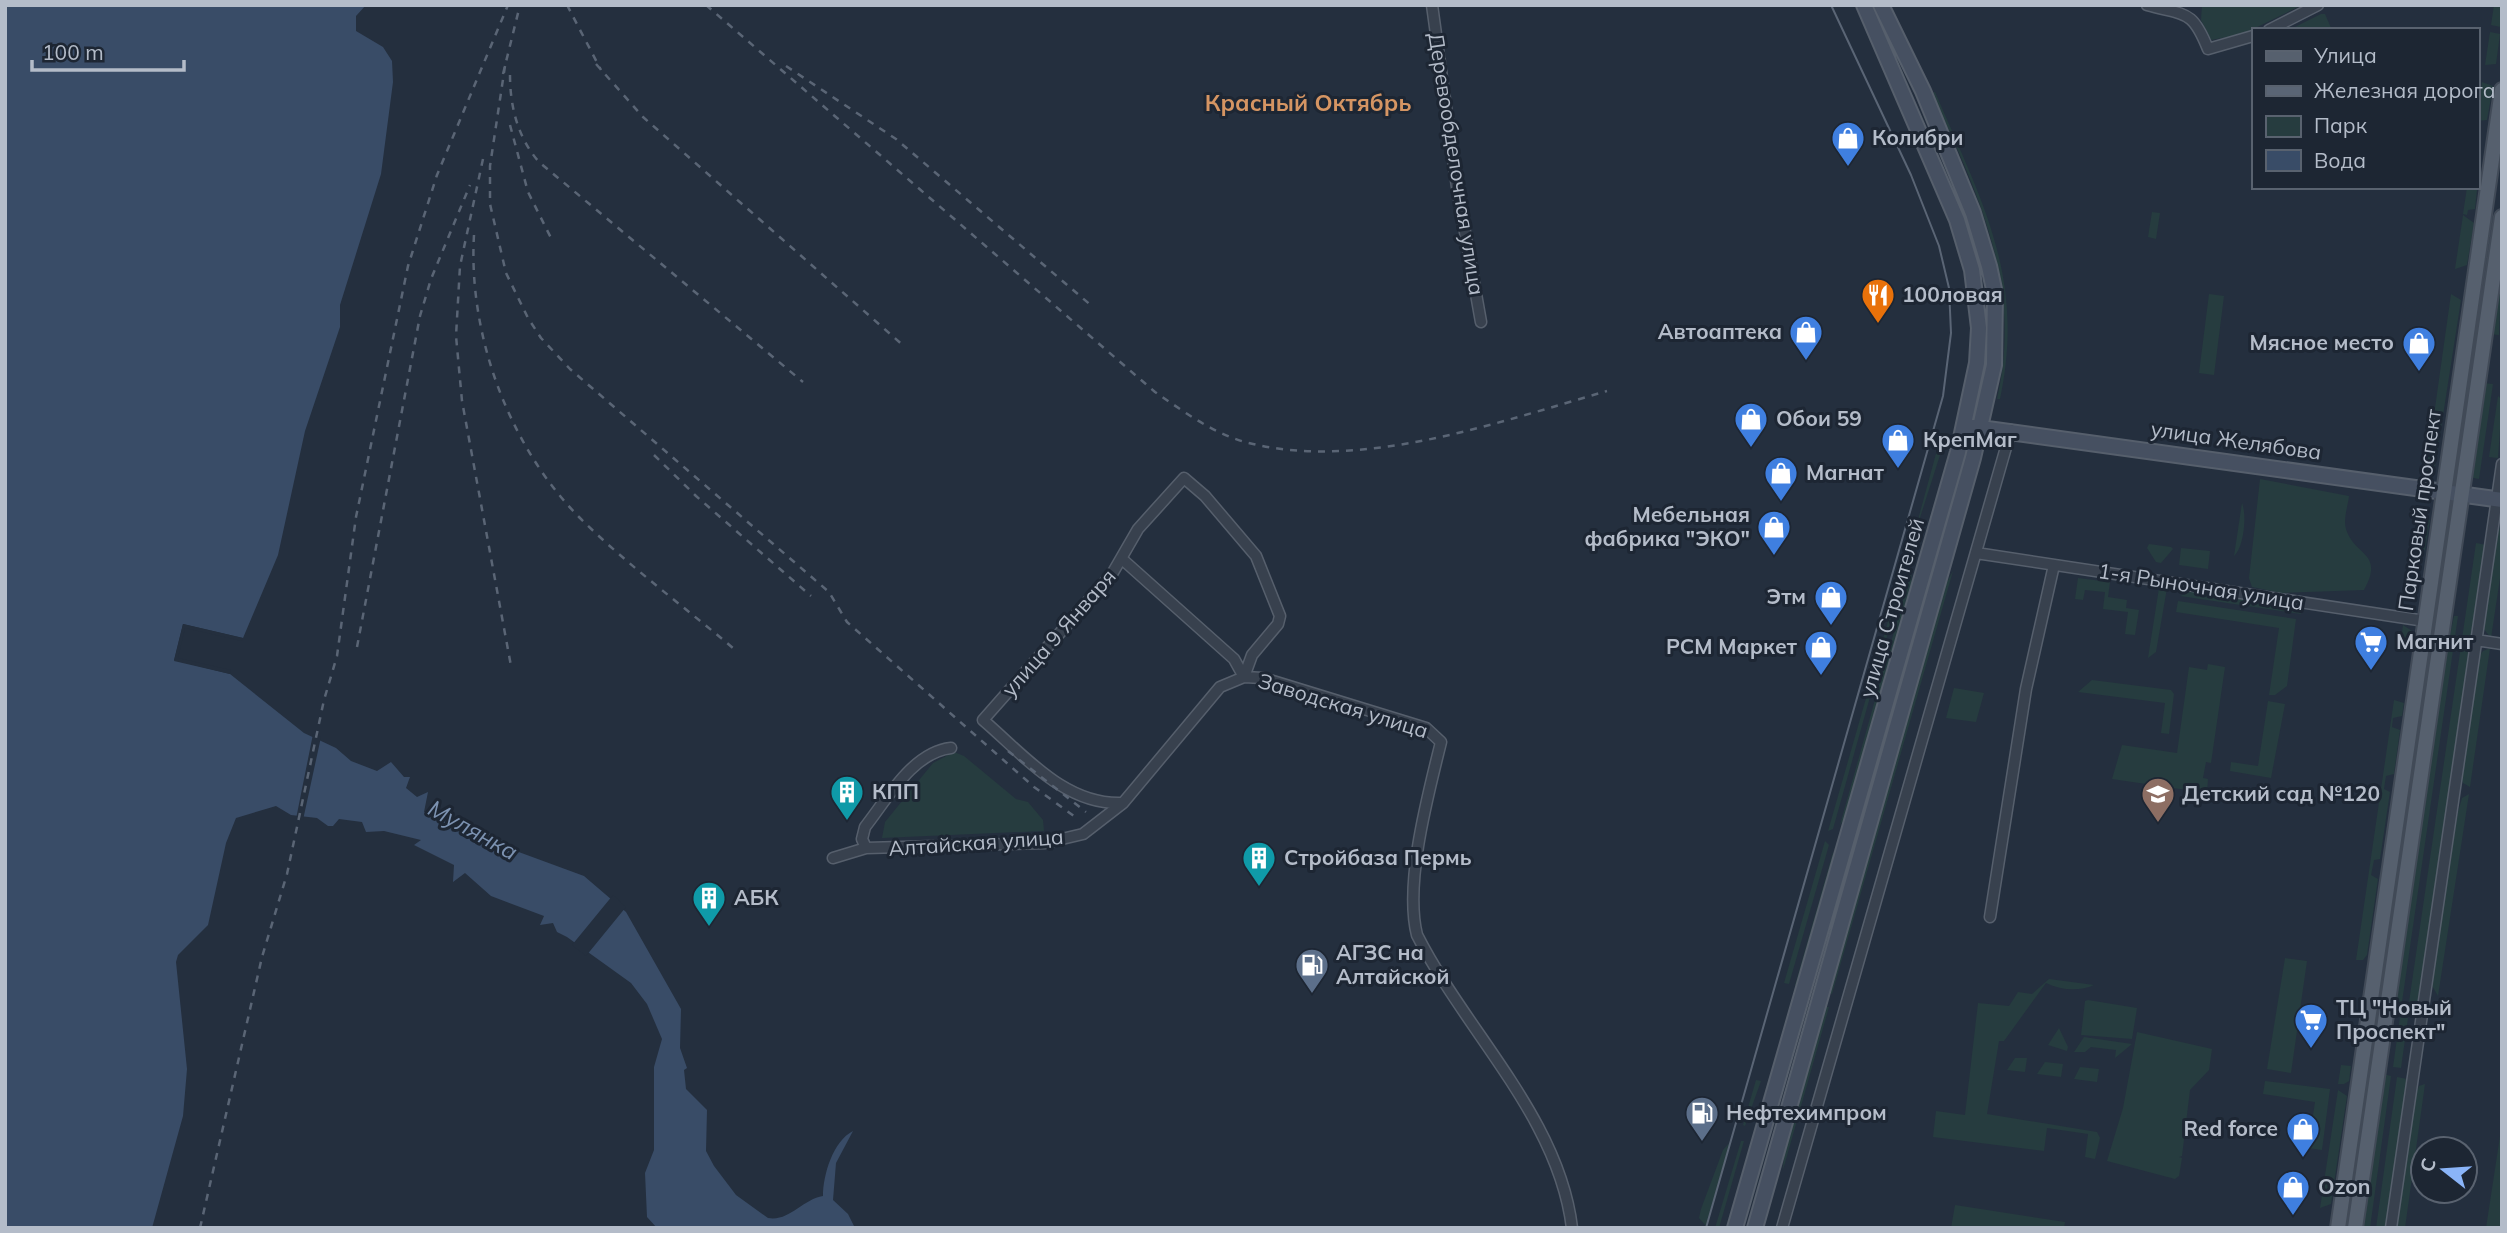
<svg xmlns="http://www.w3.org/2000/svg" width="2507" height="1233" viewBox="0 0 2507 1233" font-family="Mulish,sans-serif">
	<rect width="100%" height="100%" fill="#242f3e"/>
	<!-- green -->
	<path fill="#263c3f" d="M2202,5H2302L2243,34L2211,40L2201,20Z
		M2494,5H2502L2501,27L2491,25Z
		M2325,14L2332,30H2289L2321,14Z
		M2490,32L2500,34L2496,64L2485,65Z
		M2482,82L2493,86L2487,120L2477,121Z
		M1935,92C1981,200 2026,277 2000,399H1997C2023,285 1978,194 1932,93Z
		M2467,187L2477,190L2475,209L2468,210L2467,215L2463,214Z
		M2152,212L2160,213L2156,239L2148,237Z
		M2463,215L2474,223L2467,265L2455,269Z
		M2502,248L2499,335L2489,334Z
		M2209,294L2224,296L2214,375L2199,373Z
		M2451,294L2461,300L2434,473L2426,472Z
		M2482,383L2493,384L2479,479L2469,477Z
		M2498,396L2502,400L2498,458L2489,457Z
		M1937,450L1941,452L1910,549Z
		M2260,479L2349,496C2348,506 2343,519 2346,529C2354,556 2385,552 2364,590L2281,593L2252,587L2249,578Z
		M2242,503C2247,515 2244,547 2234,556Z
		M2420,518L2430,520L2425,550L2415,549Z
		M2498,529H2502V565L2491,638L2483,628Z
		M2476,543L2486,545L2418,1010L2408,1009Z
		M2149,544L2171,547L2173,549L2161,563L2156,562L2147,548Z
		M2181,548L2210,551L2208,569L2179,565Z
		M1905,562L1907,565L1833,829L1828,831Z
		M1911,571L1912,583L1847,815L1840,825Z
		M1953,571L1832,994L1829,993L1945,585Z
		M2078,578L2110,582L2108,597L2127,600L2126,608L2139,610L2135,635L2125,634L2128,612L2103,609L2105,592L2085,590L2083,600L2075,599Z
		M2159,588H2167L2156,652L2148,658Z
		M2192,591L2286,604L2298,608L2301,614L2180,596Z
		M2178,601L2296,619L2287,686L2275,695H2269L2279,628L2176,612Z
		M2454,616H2458L2401,1009L2391,1008L2437,698Z
		M2403,625L2412,631L2411,644L2400,646Z
		M2490,648L2470,787L2463,783L2460,775L2477,659L2483,651Z
		M2208,664L2225,667L2211,763L2206,762L2203,778L2208,779L2207,793L2112,779L2122,745L2177,753L2189,667L2207,670Z
		M2092,680L2171,690L2174,694L2169,734L2161,733L2165,703L2078,692Z
		M1954,688L1984,693L1976,722L1946,718Z
		M2394,700L2404,703L2402,716L2393,718L2392,727L2400,730L2394,774L2386,776L2384,789L2390,792L2380,859L2374,860L2371,875L2378,879L2367,955L2363,960H2356Z
		M2268,701L2285,704L2271,778L2230,771L2231,762L2258,766Z
		M954,752L964,756L1016,799L1028,802L1043,820L1044,831L882,838L885,822L933,763Z
		M2469,794L2438,996L2431,984L2458,812L2462,798Z
		M1825,841L1829,845L1789,984L1784,983Z
		M1833,852L1834,858L1798,986L1795,985Z
		M2285,958L2307,961L2291,1073L2267,1069Z
		M2049,979L2094,985C2079,992 2061,990 2046,983L2004,1041H1999L1987,1114L2097,1132L2100,1138L2095,1159L2085,1157L2088,1134L2047,1128L2044,1151L1933,1137L1936,1111L1965,1115L1978,1003L2009,1006L2018,992L2032,994Z
		M2088,1000L2137,1008L2132,1039L2081,1035L2085,1001Z
		M1826,1007H1829L1783,1170L1784,1152Z
		M2400,1017L2408,1018L2401,1068L2393,1067Z
		M2059,1028L2068,1047L2067,1051L2048,1045Z
		M2137,1032L2212,1049L2209,1070L2190,1090L2182,1156L2179,1157L2182,1158L2179,1176L2175,1179L2107,1161L2123,1108Z
		M2084,1037L2132,1044L2115,1058L2116,1050L2091,1047L2085,1052H2074Z
		M2015,1058H2027L2025,1072L2007,1070Z
		M2045,1062L2063,1064L2061,1077L2037,1074Z
		M2341,1065L2351,1066L2349,1081L2344,1084H2338Z
		M2080,1067L2099,1069L2097,1082L2074,1079Z
		M2383,1074L2391,1076L2370,1228H2361Z
		M2397,1077L2407,1079L2387,1228H2376Z
		M1756,1080L1761,1081L1745,1126L1743,1125Z
		M2265,1081L2330,1089L2322,1150L2308,1148L2315,1102L2263,1094Z
		M2425,1084L2405,1228H2396L2415,1095L2419,1086Z
		M2338,1090L2347,1096L2331,1204L2320,1208Z
		M2502,1123V1228H2486Z
		M1741,1141H1744L1719,1228H1715Z
		M1730,1142L1706,1226L1699,1218L1701,1209L1723,1150Z
		M1955,1205L2065,1222L2064,1228H1951Z"/>
	<!-- water -->
	<path fill="#394c67" d="M5,5H366L356,16V31L383,47L392,61L393,82L381,174L340,305V327L305,431L278,555L243,638L183,624L174,660L230,674L304,733L336,748L351,761L377,771L391,762L404,777H410L406,788L417,797L428,792L424,812L431,814L439,810L474,830L495,835L516,851L584,876L626,912L681,1009L680,1048L687,1068L684,1070L686,1089L707,1110L706,1151L714,1166L736,1195L768,1218C789,1222 803,1199 823,1196C823,1175 833,1141 853,1131L836,1163L833,1200L848,1214L855,1228H657L647,1217L645,1173L654,1150V1067L662,1039L647,1004L631,983L567,937L557,932L553,923L540,925L544,916L491,896L465,873L453,882L454,865L414,845L421,840L384,831L366,832L362,822L339,819L333,826H328L317,818L291,815L276,806L236,818L226,843L208,925L178,955L176,962L187,1069L183,1116L152,1228H5Z"/>
	<!-- pier -->
	<path fill="#242f3e" d="M183,624L243,638L242,641L185,628L178,658L231,670L230,674L174,661Z
		M313,734L321,737L303,820L296,819Z
		M613,895L626,907L586,956L572,945Z"/>
	<g fill="none" stroke-linecap="round" stroke-linejoin="round">
		<defs>
			<path id="street" d="M1432,5L1457,187L1481,322
				M2147,5C2186,16 2192,9 2208,49L2253,36
				M2269,30L2318,5
				M1976,553L2425,621
				M1122,559L1234,659L1244,677
				M2476,640L2502,644
				M1123,803C1065,806 1024,755 983,720L1112,574L1138,529L1184,478L1205,496L1256,556L1280,616L1278,624L1252,655L1244,677
				M866,848L862,839L865,827C887,799 913,752 951,748
				M833,858L866,848L1045,843L1083,834L1123,803L1220,687L1244,677L1263,678L1426,728L1441,742C1428,795 1404,883 1417,935C1466,1032 1559,1118 1572,1228
				M1990,917L2026,689L2054,565
				M1782,1228L2011,430
				M2391,1228L2502,464"/>
			<path id="secondary" d="M1973,427L2502,500
				M1735,1228L1958,452L1977,363L1979,328L1972,270L1957,220L1864,5
				M1755,1228L1973,458L1994,365L1995,294L1989,266L1973,213L1923,91L1881,5"/>
			<path id="primary" d="M2338,1228L2502,90
				M2355,1228L2502,217"/>
		</defs>
		<!-- street casing -->
		<use href="#street" stroke="#565f6c" stroke-width="13"/>
		<!-- secondary casing -->
		<use href="#secondary" stroke="#565f6c" stroke-width="18"/>
		<!-- primary casing -->
		<use href="#primary" stroke="#414a57" stroke-width="18"/>
		<!-- street -->
		<use href="#street" stroke="#38414e" stroke-width="10"/>
		<!-- secondary -->
		<use href="#secondary" stroke="#465061" stroke-width="14"/>
		<!-- primary -->
		<use href="#primary" stroke="#56606e" stroke-width="14"/>
		<!-- tram -->
		<path stroke="#5a6575" stroke-width="2" d="M1706,1228L1943,396L1951,333L1949,288L1939,246L1911,175L1831,5"/>
		<!-- rail -->
		<path stroke="#5a6575" stroke-width="2.5" stroke-dasharray="7 7" stroke-linecap="butt" d="M567,5L601,70
			M706,5L1155,392C1186,413 1216,436 1253,444C1365,470 1499,422 1607,391
			M596,64L643,117L905,347
			M505,66L490,166V204L506,273L528,318L541,338L570,369L829,592L847,622L1034,787L1078,819
			M786,66L896,139L1093,307
			M503,74L520,5
			M510,75C510,107 518,138 539,162L803,382
			M510,125L528,192L553,242
			M483,159L460,266L456,336L462,401L511,666
			M474,235C468,335 509,446 579,517C626,564 682,605 733,648
			M654,455L696,496L811,596
			M357,647L420,316L431,279L470,185
			M1008,751L1086,812
			M200,1228L262,957L287,874L324,700L337,656L356,517L408,266L437,175L508,5"/>
	</g>
	<!-- icons -->
	<defs>
		<symbol id="shop-pin" viewBox="-11 -11 22 30"><path d="M0 17L-7.5 6A9.5 9.5 0 1 1 7.5 6Z" fill="#3f7fe0" stroke="#1d2633"/><path d="M-5-2.5h2.3a2.7 3.5 0 0 1 5.4 0H5L5.5 6h-11ZM-1.5-2.5h3a1.5 2.3 0 0 0-3 0Z" fill="#fff"/></symbol>
		<symbol id="restaurant-pin" viewBox="-11 -11 22 30"><path d="M0 17L-7.5 6A9.5 9.5 0 1 1 7.5 6Z" fill="#e8710a" stroke="#1d2633"/><path d="M-5-6h1v4h1v-4h1v4h1v-4h1v5L-1.5 .5V6h-2V.5L-5-1ZM5-6V6H3V1.5H1.5Q1.5-4 5-6Z" fill="#fff"/></symbol>
		<symbol id="supermarket-pin" viewBox="-11 -11 22 30"><path d="M0 17L-7.5 6A9.5 9.5 0 1 1 7.5 6Z" fill="#3f7fe0" stroke="#1d2633"/><path d="M-6-5.5h2.5l.6 2H6L4.5 2H-2.5L-4.4-4H-6ZM-1.5 3.2a1.3 1.3 0 1 0 .1 0ZM3 3.2a1.3 1.3 0 1 0 .1 0Z" fill="#fff"/></symbol>
		<symbol id="building-pin" viewBox="-11 -11 22 30"><path d="M0 17L-7.5 6A9.5 9.5 0 1 1 7.5 6Z" fill="#0f9aa8" stroke="#1d2633"/><path d="M-4-6H4V6H1V3H-1V6H-4ZM-2.5-4.3h1.7v1.8h-1.7ZM.8-4.3h1.7v1.8H.8ZM-2.5-1h1.7V.8h-1.7ZM.8-1h1.7V.8H.8Z" fill="#fff"/></symbol>
		<symbol id="school-pin" viewBox="-11 -11 22 30"><path d="M0 17L-7.5 6A9.5 9.5 0 1 1 7.5 6Z" fill="#8d6e63" stroke="#1d2633"/><path d="M0-5L7-2L0 1L-7-2ZM-4 1L0 2.5L4 1V4Q0 6-4 4Z" fill="#fff"/></symbol>
		<symbol id="fuel-pin" viewBox="-11 -11 22 30"><path d="M0 17L-7.5 6A9.5 9.5 0 1 1 7.5 6Z" fill="#5c6f8a" stroke="#1d2633"/><path d="M-5.5-6h7V0h2V4h1.3V-2.5L3-4.5l.8-.8L6-3V5H2.5V1h-1V6h-7ZM-4.2-4.7v3.2H.2V-4.7Z" fill="#fff"/></symbol>
	</defs>
	<g fill-rule="evenodd">
		<use href="#shop-pin" x="1829" y="119" width="38" height="52"/>
		<use href="#restaurant-pin" x="1859" y="276" width="38" height="52"/>
		<use href="#shop-pin" x="1787" y="313" width="38" height="52"/>
		<use href="#shop-pin" x="2400" y="324" width="38" height="52"/>
		<use href="#shop-pin" x="1732" y="400" width="38" height="52"/>
		<use href="#shop-pin" x="1879" y="421" width="38" height="52"/>
		<use href="#shop-pin" x="1762" y="454" width="38" height="52"/>
		<use href="#shop-pin" x="1755" y="508" width="38" height="52"/>
		<use href="#shop-pin" x="1812" y="578" width="38" height="52"/>
		<use href="#supermarket-pin" x="2352" y="623" width="38" height="52"/>
		<use href="#shop-pin" x="1802" y="628" width="38" height="52"/>
		<use href="#building-pin" x="828" y="773" width="38" height="52"/>
		<use href="#school-pin" x="2139" y="775" width="38" height="52"/>
		<use href="#building-pin" x="1240" y="839" width="38" height="52"/>
		<use href="#building-pin" x="690" y="879" width="38" height="52"/>
		<use href="#fuel-pin" x="1293" y="946" width="38" height="52"/>
		<use href="#supermarket-pin" x="2292" y="1001" width="38" height="52"/>
		<use href="#fuel-pin" x="1683" y="1094" width="38" height="52"/>
		<use href="#shop-pin" x="2284" y="1110" width="38" height="52"/>
		<use href="#shop-pin" x="2274" y="1168" width="38" height="52"/>
	</g>
	<g text-anchor="middle" stroke-width="6" stroke-linejoin="round" paint-order="stroke">
		<!-- poi labels -->
		<g font-size="21" font-weight="bold" fill="#b4bcc9" stroke="#1d2633" text-anchor="start">
			<text x="1872" y="145">Колибри</text>
			<text x="1902" y="302">100ловая</text>
			<text x="1782" y="339" text-anchor="end">Автоаптека</text>
			<text x="2394" y="350" text-anchor="end">Мясное место</text>
			<text x="1776" y="426">Обои 59</text>
			<text x="1923" y="447">КрепМаг</text>
			<text x="1806" y="480">Магнат</text>
			<text x="1750" y="522" text-anchor="end">Мебельная<tspan x="1750" dy="24">фабрика "ЭКО"</tspan></text>
			<text x="1806" y="604" text-anchor="end">Этм</text>
			<text x="2396" y="649">Магнит</text>
			<text x="1797" y="654" text-anchor="end">РСМ Маркет</text>
			<text x="872" y="799">КПП</text>
			<text x="2182" y="801">Детский сад №120</text>
			<text x="1284" y="865">Стройбаза Пермь</text>
			<text x="734" y="905">АБК</text>
			<text x="1336" y="960">АГЗС на<tspan x="1336" dy="24">Алтайской</tspan></text>
			<text x="2336" y="1015">ТЦ "Новый<tspan x="2336" dy="24">Проспект"</tspan></text>
			<text x="1726" y="1120">Нефтехимпром</text>
			<text x="2278" y="1136" text-anchor="end">Red force</text>
			<text x="2318" y="1194">Ozon</text>
		</g>
		<!-- street labels -->
		<g font-size="21" fill="#b4bcc9" stroke="#1d2633">
			<text transform="translate(1456 164) rotate(81)" y="7">Деревообделочная улица</text>
			<text transform="translate(2236 441) rotate(8)" y="7">улица Желябова</text>
			<text transform="translate(2420 510) rotate(-82)" y="7">Парковый проспект</text>
			<text transform="translate(2201 587) rotate(9)" y="7">1-я Рыночная улица</text>
			<text transform="translate(1892 608) rotate(-74)" y="7">улица Строителей</text>
			<text transform="translate(1059 633) rotate(-49)" y="7">улица 9 Января</text>
			<text transform="translate(1343 706) rotate(17)" y="7">Заводская улица</text>
			<text transform="translate(976 843) rotate(-4)" y="7">Алтайская улица</text>
		</g>
		<!-- neighbourhood labels -->
		<g font-size="23" font-weight="bold" fill="#d59563" stroke="#1d2633">
			<text x="1308" y="111">Красный Октябрь</text>
		</g>
		<!-- water labels -->
		<g font-size="23" font-style="italic" fill="#7c92b1" stroke="#1d2633">
			<text transform="translate(473 830) rotate(29)" y="8">Мулянка</text>
		</g>
	</g>
	<!-- border -->
	<rect width="2507" height="1233" fill="none" stroke="#b4bcc9" stroke-width="14"/>
	<!-- legend -->
	<rect x="2252" y="28" width="228" height="161" fill="#1d2633" stroke="#59626f" stroke-width="2"/>
	<rect x="2266" y="51" width="35" height="10" fill="#56606e" stroke="#59626f" stroke-width="2"/>
	<text x="2314" y="63" font-size="21" fill="#b4bcc9">Улица</text>
	<rect x="2266" y="86" width="35" height="10" fill="#5a6575" stroke="#59626f" stroke-width="2"/>
	<text x="2314" y="98" font-size="21" fill="#b4bcc9">Железная дорога</text>
	<rect x="2266" y="116" width="35" height="21" fill="#263c3f" stroke="#59626f" stroke-width="2"/>
	<text x="2314" y="133" font-size="21" fill="#b4bcc9">Парк</text>
	<rect x="2266" y="150" width="35" height="21" fill="#394c67" stroke="#59626f" stroke-width="2"/>
	<text x="2314" y="168" font-size="21" fill="#b4bcc9">Вода</text>
	<!-- north arrow -->
	<g transform="translate(2444 1170) rotate(287)"><circle r="33" fill="#1d2633" stroke="#59626f" stroke-width="2"/>
	<path d="M0-5L12 26L0 18L-12 26Z" fill="#8ab4f8"/>
	<text y="-10" font-size="19" font-weight="bold" text-anchor="middle" fill="#b4bcc9">С</text>
	</g>
	<!-- scale -->
	<path d="M32 60v10h152v-10" fill="none" stroke="#b4bcc9" stroke-width="3.5"/>
	<text x="42" y="60" font-size="21" fill="#b4bcc9" stroke="#1d2633" stroke-width="5" paint-order="stroke">100 m</text>
</svg>
